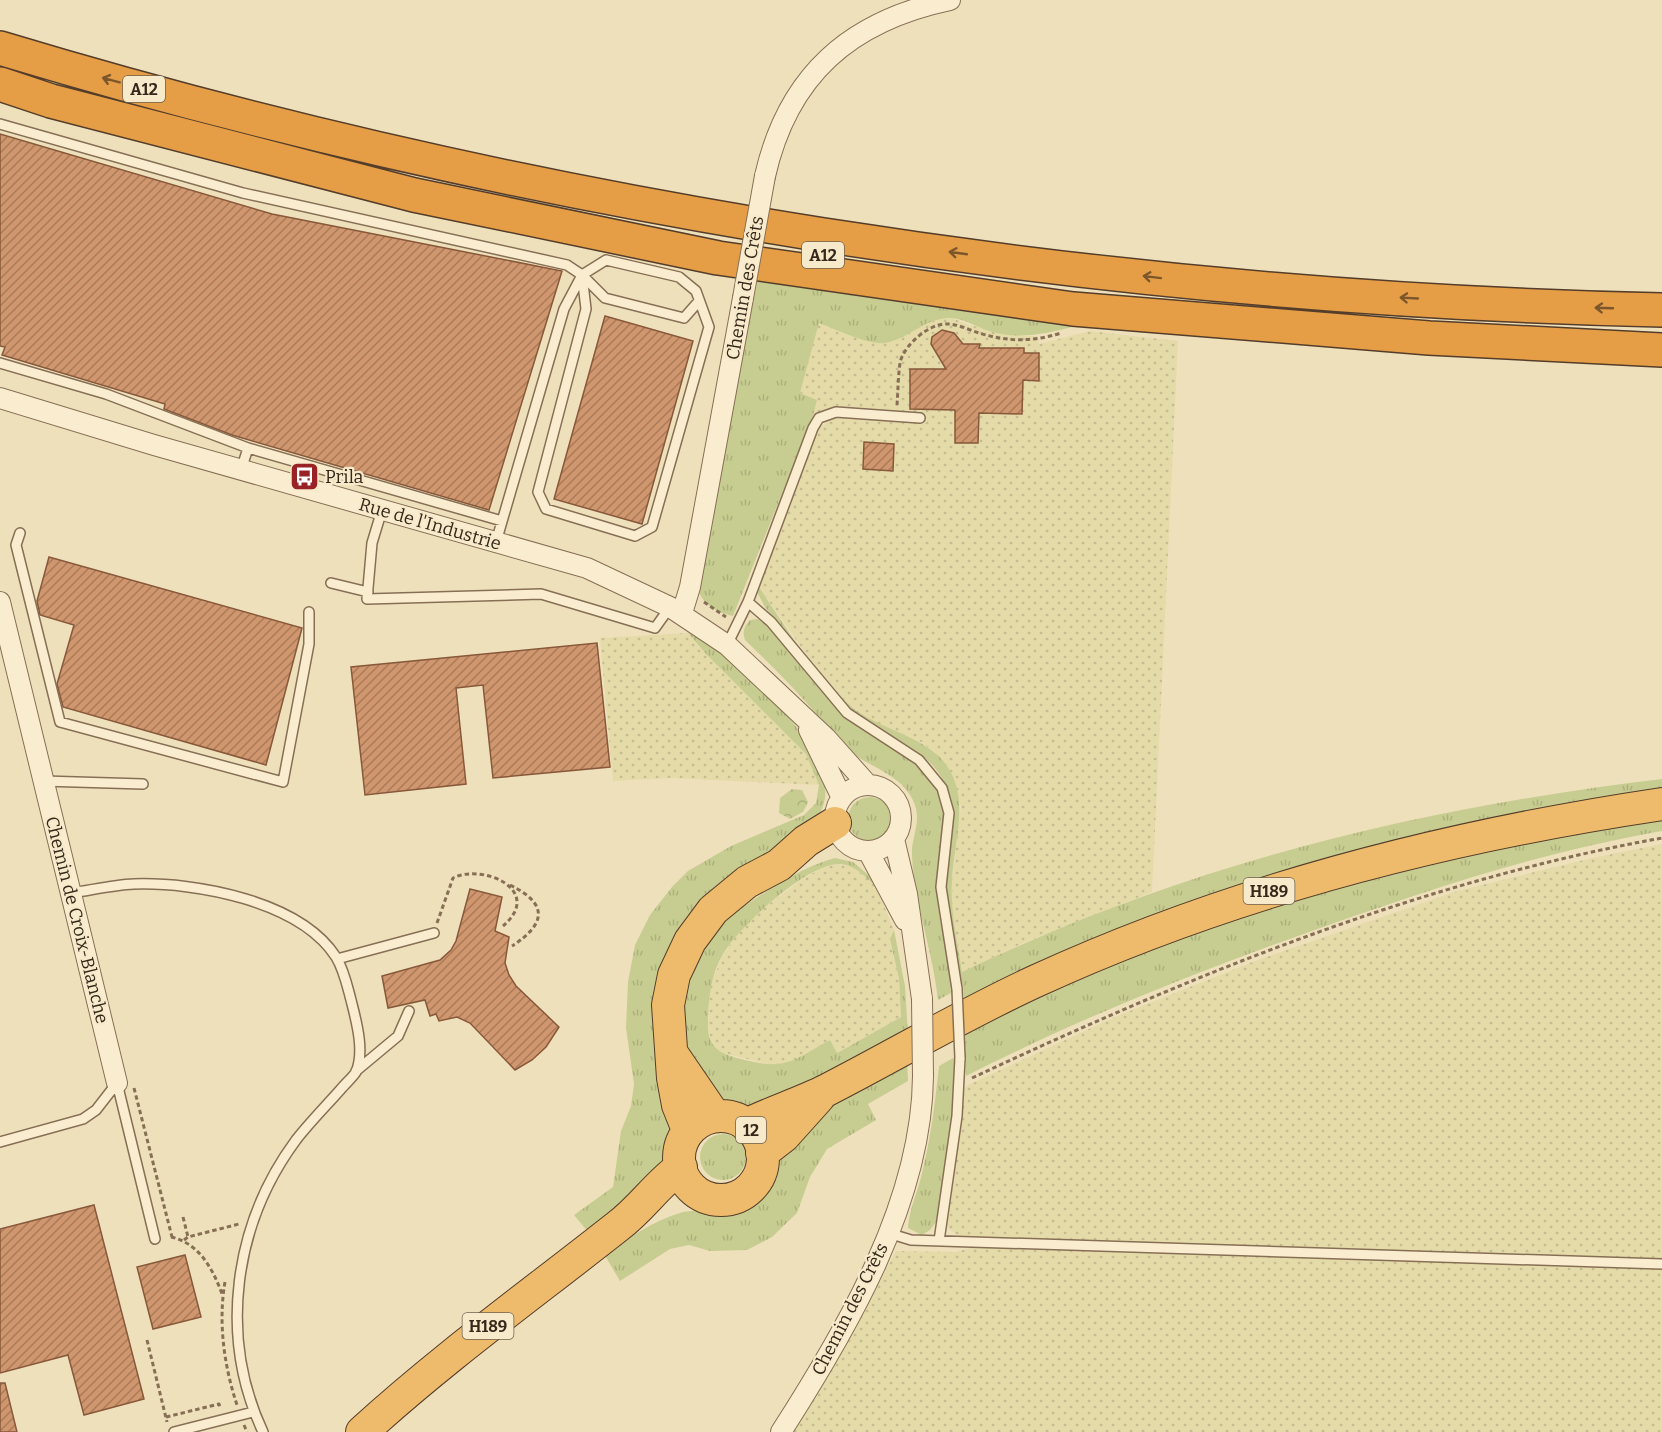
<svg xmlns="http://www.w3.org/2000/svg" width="1662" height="1432" viewBox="0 0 1662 1432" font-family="Bitter,serif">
	<defs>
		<pattern id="farmland-dots" width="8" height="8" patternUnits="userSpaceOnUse" patternTransform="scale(1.5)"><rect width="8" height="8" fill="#e5dba9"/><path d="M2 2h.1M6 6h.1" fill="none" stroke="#c5bc91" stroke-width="1.8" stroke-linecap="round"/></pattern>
		<pattern id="grass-tufts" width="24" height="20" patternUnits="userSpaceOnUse" patternTransform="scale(1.5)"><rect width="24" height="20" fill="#c7cd90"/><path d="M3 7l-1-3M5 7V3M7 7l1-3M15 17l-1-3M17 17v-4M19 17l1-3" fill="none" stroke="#acb07c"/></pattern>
		<pattern id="forest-crowns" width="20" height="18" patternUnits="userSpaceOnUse" patternTransform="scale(1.5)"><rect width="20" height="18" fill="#c7cd90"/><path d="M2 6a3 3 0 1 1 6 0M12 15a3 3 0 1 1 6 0" fill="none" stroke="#acb07c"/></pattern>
		<pattern id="building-hatch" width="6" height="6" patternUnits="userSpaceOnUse" patternTransform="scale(1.5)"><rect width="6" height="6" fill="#d0976f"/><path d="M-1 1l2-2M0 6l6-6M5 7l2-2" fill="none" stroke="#aa7b5a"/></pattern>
	</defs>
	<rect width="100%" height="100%" fill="#efe0bc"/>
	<!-- farmland -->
	<path fill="url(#farmland-dots)" d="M952,318L969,325L1023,336H1038L1039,344L1090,331L1178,341L1152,892L1021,944L962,972L952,908V881L961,806L935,752L921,742L873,721L845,701L806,654L757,584L817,430L833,417L813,416L817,400L800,393L819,323L850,335L884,343L935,320Z
		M688,633L707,655L806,754L819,785L670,778L613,781L600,638Z
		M1662,844V1260L961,1238L948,1228L945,1217L962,1091L968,1085L1117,1016L1255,961L1457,891L1592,858Z
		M838,864L852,867L864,875L874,885L883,903L894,930L890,939L899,979L901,1017L836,1053L830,1040L790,1062L776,1066L718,1052L711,1044L708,1025L709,991L722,956L742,927L769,904L801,880L822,868Z
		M977,1246L1662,1269V1432H791L850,1336L896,1251L956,1252Z"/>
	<!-- grass -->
	<path fill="url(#grass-tufts)" d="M760,267L1075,326C1046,334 1019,340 989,331C977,327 962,318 950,318C925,318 908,339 885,343C868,345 835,329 819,323L800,393L817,400L813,416L733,616C716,612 701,604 697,586Z
		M757,584C784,624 820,685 859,712C892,735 941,739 955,782C966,815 953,848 952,882C950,912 958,942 962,972C1185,865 1417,808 1662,779V791L1583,803L965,1004C962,965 947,927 945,888C944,850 962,816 943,780C925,746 881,736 853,712C819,683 793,642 765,607L757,592Z
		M758,619L766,624C792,655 817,690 847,717C874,742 919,751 937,786C953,818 938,847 937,880C935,918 951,955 951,993L938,1000C933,952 914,902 912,856C911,833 925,819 910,795C896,772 864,765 844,747C833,735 823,721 812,709C791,685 768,662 745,640C742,631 744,627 750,620Z
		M688,633C720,645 786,710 806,739C815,752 828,782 825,798C819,835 780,845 753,861C731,873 709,890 693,909C657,952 649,1005 657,1059C664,1101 683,1131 657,1172C647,1188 605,1219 589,1233L574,1215L613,1187L621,1131L631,1106L634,1084L626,1028L628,982L635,945L650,915L672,887L688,871L731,846L804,815L816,803L819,785L806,754L707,655Z
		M848 819a22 22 0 1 1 44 0a22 22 0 1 1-44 0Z
		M1662,818V831C1543,852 1439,886 1326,926C1203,969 1082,1017 966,1076L965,1029L1124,958L1318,891L1481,851Z
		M835,858L853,862L877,882L874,885C864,875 854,865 840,864C807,863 739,927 723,954C712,973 709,994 708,1016C707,1043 712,1051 737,1058C786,1071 788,1063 830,1040L837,1053L901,1017L899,979L890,939L894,930L905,986L908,1034L764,1106C731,1107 722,1103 702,1077C697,1070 689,1062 687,1054C674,1009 691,954 724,922C738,909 756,898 773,887C793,875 812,864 835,858Z
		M955,1057L952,1111L939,1205L936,1222L930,1230L922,1235L908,1228C909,1209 918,1192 922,1173C931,1138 935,1102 939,1066Z
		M907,1059L908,1081L868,1104L876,1120L827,1149L810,1177L797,1213L772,1237L747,1250L710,1251L689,1245L670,1249L620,1281L604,1254C628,1239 652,1221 680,1213C706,1206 732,1220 755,1202C775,1186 776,1160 792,1141C824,1105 867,1083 907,1059Z
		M700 1157a23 23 0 1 1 46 0a23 23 0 1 1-46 0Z"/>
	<!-- forest -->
	<path fill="url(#forest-crowns)" d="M792,789L802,790L808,802L803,812L790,819L779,813L780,798Z"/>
	<!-- building -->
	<path fill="url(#building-hatch)" stroke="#87583a" stroke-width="1.5" d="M0,134L272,214L562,271L489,510L232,435L164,409L165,404L2,355L5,347L0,346Z
		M605,316L693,341L642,524L554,499Z
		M942,330L954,333L963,344H980L979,348H1024V353H1039V381L1023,380L1022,414L979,413L978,443H955V410L910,409V369H946L931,344L932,337Z
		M864,442L894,444L893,471L863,469Z
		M49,557L302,628L266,765L63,707L57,684L74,625L40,615L37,601Z
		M597,643L610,767L493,778L483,685L456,688L466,784L365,795L351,667Z
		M470,889L502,897L495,931L509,937L505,963L509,975L516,986L559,1027L546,1047L532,1060L515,1070L470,1023L457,1017L439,1021L436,1014L430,1016L425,1000L388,1008L382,976L440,960L451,950L456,941Z
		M94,1205L144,1399L84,1415L68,1355L0,1373V1229Z
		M185,1255L201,1317L153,1329L137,1267Z
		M0,1383H5L17,1432H0Z"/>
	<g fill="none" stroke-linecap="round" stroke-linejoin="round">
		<defs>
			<path id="service" d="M0,124L243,193L567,265L582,275L564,309L496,542
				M606,260L679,277L696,291L709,327L652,527L635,536L546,509L538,492L586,309L582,275Z
				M582,275L605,298L684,318L699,301
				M0,363L106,394L248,448L241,470
				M248,448L502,521
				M382,510L372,543L367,599L541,594L655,628L670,607
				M20,533L16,545L60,722L283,782L309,644V612
				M331,583L368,592
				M748,602L771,622L847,713L919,760L942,788L949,813L941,887L957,989
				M727,645L748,602L813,428L819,418L836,412L920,418
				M43,781L143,784
				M71,893C92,890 113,885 134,884C196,882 300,901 336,957C344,970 347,985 351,1000C356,1020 365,1051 356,1072C353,1077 345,1084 341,1089C326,1106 310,1122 296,1140C234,1224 218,1336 263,1432
				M337,959L434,933
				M356,1071L398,1036L409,1011
				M117,1083L155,1239
				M0,1142L83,1119L96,1110L117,1083
				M888,1233L911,1240L1662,1264
				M939,1241L957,1116L960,1058
				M174,1432L253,1412"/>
			<path id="minor" d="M765,176C788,75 850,21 950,0
				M0,398L154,445L587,568L670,607L727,645L826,738L868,785
				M0,602L117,1083
				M682,613L690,587L743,298
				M809,730L842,798
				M835 818a33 33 0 1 1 66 0a33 33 0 1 1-66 0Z
				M894,839L907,894L922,999
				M868,851L905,920
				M781,1432C847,1329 922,1202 923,1076"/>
			<path id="trunk" d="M673,1055L714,1115
				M679 1158a42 42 0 1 1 84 0a42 42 0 1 1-84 0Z
				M746,1125C772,1112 801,1103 827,1090C897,1054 964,1014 1036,981C1234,890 1447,836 1662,804
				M688,1130L678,1105L673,1078L668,1005L674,975L690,941L713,910L747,882L779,865L806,841L835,823
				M762,1153L784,1136L819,1097
				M362,1432C443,1358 532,1294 618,1226C642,1208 657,1184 681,1167"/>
			<path id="motorway" d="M0,48C533,209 1106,298 1662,310
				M0,84L51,101L414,195L718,258L1073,309L1429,338L1662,350"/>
		</defs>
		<!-- service casing -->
		<use href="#service" stroke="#876f55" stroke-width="12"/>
		<!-- minor casing -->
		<use href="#minor" stroke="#876f55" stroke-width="22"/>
		<!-- trunk casing -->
		<use href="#trunk" stroke="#543d2a" stroke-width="34"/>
		<!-- motorway casing -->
		<use href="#motorway" stroke="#543d2a" stroke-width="36"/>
		<!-- path -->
		<path stroke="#876f55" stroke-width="3" stroke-dasharray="4.5 3" stroke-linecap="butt" d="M897,405C898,392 898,377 900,363C903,346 929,323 947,324C958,324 969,330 979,333C1008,342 1032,342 1061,333
			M704,602L726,617
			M510,885C549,904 546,924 512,946
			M437,923L453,878C482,863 545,890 503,926
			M972,1078C1192,975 1421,881 1662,838
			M134,1088L172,1237
			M183,1217L188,1237
			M171,1237C199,1243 213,1269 222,1294
			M184,1240L188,1237L239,1224
			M225,1282C218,1322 224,1366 237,1405
			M147,1340L167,1422
			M166,1417L219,1404L220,1407
			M244,1425L247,1432"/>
		<!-- service -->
		<use href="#service" stroke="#faedcf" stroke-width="9"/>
		<!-- minor -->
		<use href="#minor" stroke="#faedcf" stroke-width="20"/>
		<!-- trunk -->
		<use href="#trunk" stroke="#eeba6b" stroke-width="32"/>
		<!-- motorway -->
		<use href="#motorway" stroke="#e59e46" stroke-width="33"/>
		<defs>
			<path id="service-bridge" d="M957,989L960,1058"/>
			<path id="minor-bridge" d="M743,298L765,176
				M922,999L923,1076"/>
		</defs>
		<!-- service-bridge casing -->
		<use href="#service-bridge" stroke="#876f55" stroke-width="12" stroke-linecap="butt"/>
		<!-- minor-bridge casing -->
		<use href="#minor-bridge" stroke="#876f55" stroke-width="22" stroke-linecap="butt"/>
		<!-- service-bridge -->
		<use href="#service-bridge" stroke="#faedcf" stroke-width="9"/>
		<!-- minor-bridge -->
		<use href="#minor-bridge" stroke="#faedcf" stroke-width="20"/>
	</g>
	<!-- one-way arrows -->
	<defs><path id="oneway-shaft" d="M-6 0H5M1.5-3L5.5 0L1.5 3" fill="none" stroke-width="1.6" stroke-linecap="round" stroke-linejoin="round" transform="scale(1.5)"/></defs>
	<g stroke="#7c572c">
		<use href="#oneway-shaft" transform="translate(111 80) rotate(-165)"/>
		<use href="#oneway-shaft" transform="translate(958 253) rotate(-172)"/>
		<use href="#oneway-shaft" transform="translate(1152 277) rotate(-173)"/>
		<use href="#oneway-shaft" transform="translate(1409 298) rotate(-177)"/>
		<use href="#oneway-shaft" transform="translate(1604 308) rotate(-178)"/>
	</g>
	<!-- icons -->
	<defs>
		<symbol id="bus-square" viewBox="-11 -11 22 22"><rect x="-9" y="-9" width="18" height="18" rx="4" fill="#992224" stroke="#f7eacb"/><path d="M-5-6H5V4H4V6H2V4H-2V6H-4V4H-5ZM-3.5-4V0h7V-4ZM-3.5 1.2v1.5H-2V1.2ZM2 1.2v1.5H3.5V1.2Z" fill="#fff"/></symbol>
	</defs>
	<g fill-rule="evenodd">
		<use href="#bus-square" x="288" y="460" width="33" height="33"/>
	</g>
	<g text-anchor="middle" stroke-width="4.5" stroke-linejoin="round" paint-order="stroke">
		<!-- shield labels -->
		<g fill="#f7eacb" stroke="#70624f" stroke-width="1.5">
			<rect x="123" y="76" width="42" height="26" rx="4.5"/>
			<rect x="802" y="242" width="42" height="26" rx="4.5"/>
			<rect x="1243.5" y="878" width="51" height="26" rx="4.5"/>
			<rect x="736" y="1117" width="30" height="26" rx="4.5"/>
			<rect x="462.5" y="1313" width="51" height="26" rx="4.5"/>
		</g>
		<g font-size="16" font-weight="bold" fill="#36271a">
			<text x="144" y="95">A12</text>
			<text x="823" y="261">A12</text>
			<text x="1269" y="897">H189</text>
			<text x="751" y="1136">12</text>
			<text x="488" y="1332">H189</text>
		</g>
		<!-- street labels -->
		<g font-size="18" fill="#36271a" stroke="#f7eacb">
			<text transform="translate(745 288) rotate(-80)" y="6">Chemin des Crêts</text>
			<text transform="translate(430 524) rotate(16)" y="6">Rue de l'Industrie</text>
			<text transform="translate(77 920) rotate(76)" y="6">Chemin de Croix-Blanche</text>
			<text transform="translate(850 1309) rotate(-63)" y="6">Chemin des Crêts</text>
		</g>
		<!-- poi labels -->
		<g font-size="18" fill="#36271a" stroke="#f7eacb" text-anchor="start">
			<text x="325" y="483">Prila</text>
		</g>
	</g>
</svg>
